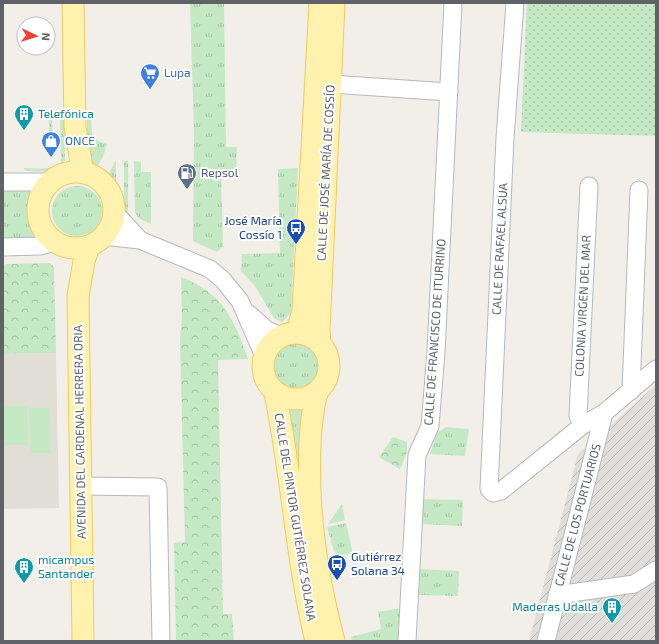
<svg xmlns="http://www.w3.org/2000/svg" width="659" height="644" viewBox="0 0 659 644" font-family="'Exo 2',sans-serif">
	<defs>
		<pattern id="industrial-furrows" width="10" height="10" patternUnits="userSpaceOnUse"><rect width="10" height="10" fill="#e0deda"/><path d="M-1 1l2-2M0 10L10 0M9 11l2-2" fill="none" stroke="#b9b8b5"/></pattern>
		<pattern id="grass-tufts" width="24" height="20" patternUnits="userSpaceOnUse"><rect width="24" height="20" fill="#c5e8c5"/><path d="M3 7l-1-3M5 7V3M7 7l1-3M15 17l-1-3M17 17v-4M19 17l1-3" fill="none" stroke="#a3c0a4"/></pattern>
		<pattern id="park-crowns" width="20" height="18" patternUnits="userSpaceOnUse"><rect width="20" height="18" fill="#c5e8c5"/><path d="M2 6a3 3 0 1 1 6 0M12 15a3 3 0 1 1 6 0" fill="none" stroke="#a3c0a4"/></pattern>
		<pattern id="garden-dots" width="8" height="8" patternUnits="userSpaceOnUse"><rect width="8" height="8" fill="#c5e8c5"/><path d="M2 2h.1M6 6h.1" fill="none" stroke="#a3c0a4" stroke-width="1.8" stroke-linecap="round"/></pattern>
	</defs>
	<rect width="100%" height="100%" fill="#f1efe8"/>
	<!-- industrial -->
	<path fill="url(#industrial-furrows)" d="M656,385V641H529L578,454Z"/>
	<!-- education -->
	<path fill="#e1ded6" d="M56,353L59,508L3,509V354Z"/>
	<!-- grass -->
	<path fill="url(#grass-tufts)" d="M190,3H224L226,147H237L236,172H221L223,246L217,252L193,241L194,133Z
		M60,115H64L65,161C57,175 40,171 26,171L24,168C35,168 54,171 61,162Z
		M87,115H91L92,135L98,141L107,144C104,153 102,167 91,167L87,161Z
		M49,116H52L53,157L49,156Z
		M115,161L116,162V186L108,176Z
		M124,161H128V212L130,217L141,227L139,230L124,212Z
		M134,161L141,162V172H151V224L138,218L135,212Z
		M298,168L291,313L282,322L274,318L255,286L241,271L242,254L280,253L278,169Z
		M52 211a25 25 0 1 1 50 0a25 25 0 1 1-50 0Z
		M3,189H32L34,196L29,216L34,237L3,238Z
		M273 366a24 24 0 1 1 48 0a24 24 0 1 1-48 0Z
		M286,405L306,406L303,504Z
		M446,427L469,429L465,456L430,454L437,433Z
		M423,499L463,500L462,526L421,524Z
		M342,504L345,520L328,524Z
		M346,523L353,554L337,555L334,551L327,527Z
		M420,569L459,571L458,596L419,595Z
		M402,608L400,641H352L351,637L381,629L378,612Z"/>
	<!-- park -->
	<path fill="url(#park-crowns)" d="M50,263L54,267L56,353L3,354V266L6,264Z
		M181,277C223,293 234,319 248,359L218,360L223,614H232L234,641H176L174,543L185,542L180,340L182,317Z
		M393,437L407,442V452L400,469L379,457Z"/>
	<!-- garden -->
	<path fill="url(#garden-dots)" d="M527,3H656V136L521,132Z"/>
	<!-- pitch -->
	<path fill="#c5e8c5" d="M3,406H27L28,445H3Z
		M29,408H50L51,453H30Z"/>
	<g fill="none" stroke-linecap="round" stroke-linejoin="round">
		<defs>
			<path id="minor" d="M515,3L505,138L489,489L493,493L501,491L583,425L604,413L656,369
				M331,84L449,92
				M3,182H50
				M114,212L140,240
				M103,236L140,240L210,269L223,280L240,301L264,356
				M3,247L40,246L54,242
				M249,314L267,330L281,336
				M631,391L639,190
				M583,425L578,416L589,186
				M80,486L158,487L161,641
				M557,595L634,584L656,570
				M407,641L417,455L430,426L436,352L453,3
				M546,641L604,413"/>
			<path id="major" d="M73,3L75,127L83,173
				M38 210a38 38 0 1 1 76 0a38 38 0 1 1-76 0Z
				M263 366a33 33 0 1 1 66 0a33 33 0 1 1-66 0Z
				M297,333L303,310L320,3
				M320,344L319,330L334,3
				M275,393C292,475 296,559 316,641
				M317,393C312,410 311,426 310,444C307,510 317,577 334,641
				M83,641L78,296L84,261L89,246"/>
		</defs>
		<!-- minor casing -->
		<use href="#minor" stroke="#b5b8bc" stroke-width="19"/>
		<!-- major casing -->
		<use href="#major" stroke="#f2c960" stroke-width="23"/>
		<!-- minor -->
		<use href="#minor" stroke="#fff" stroke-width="17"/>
		<!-- major -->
		<use href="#major" stroke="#fff2af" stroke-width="21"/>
	</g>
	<!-- icons -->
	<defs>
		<symbol id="supermarket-pin" viewBox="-11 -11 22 30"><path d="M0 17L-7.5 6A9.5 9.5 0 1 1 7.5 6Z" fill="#3f7fe0" stroke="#fff"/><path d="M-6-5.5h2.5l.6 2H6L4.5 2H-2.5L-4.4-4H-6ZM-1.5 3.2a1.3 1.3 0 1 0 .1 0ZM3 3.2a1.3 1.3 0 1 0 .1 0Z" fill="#fff"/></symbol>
		<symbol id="building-pin" viewBox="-11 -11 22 30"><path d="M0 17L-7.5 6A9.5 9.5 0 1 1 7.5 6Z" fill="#0f9aa8" stroke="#fff"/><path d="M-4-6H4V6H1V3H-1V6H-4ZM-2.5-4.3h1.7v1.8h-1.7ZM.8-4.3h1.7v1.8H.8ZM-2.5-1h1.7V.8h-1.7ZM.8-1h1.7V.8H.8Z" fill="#fff"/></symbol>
		<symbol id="shop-pin" viewBox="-11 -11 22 30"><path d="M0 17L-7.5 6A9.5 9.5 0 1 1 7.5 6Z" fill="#3f7fe0" stroke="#fff"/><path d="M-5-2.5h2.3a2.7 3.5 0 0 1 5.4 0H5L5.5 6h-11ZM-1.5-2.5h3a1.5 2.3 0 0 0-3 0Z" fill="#fff"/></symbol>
		<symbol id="fuel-pin" viewBox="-11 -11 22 30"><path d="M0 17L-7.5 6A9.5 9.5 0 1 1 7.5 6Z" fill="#5c6f8a" stroke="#fff"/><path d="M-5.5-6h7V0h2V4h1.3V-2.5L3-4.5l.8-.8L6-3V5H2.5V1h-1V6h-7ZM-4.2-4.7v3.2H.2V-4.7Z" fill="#fff"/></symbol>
		<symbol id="bus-pin" viewBox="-11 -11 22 30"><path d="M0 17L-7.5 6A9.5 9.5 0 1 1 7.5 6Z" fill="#1a4fb4" stroke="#fff"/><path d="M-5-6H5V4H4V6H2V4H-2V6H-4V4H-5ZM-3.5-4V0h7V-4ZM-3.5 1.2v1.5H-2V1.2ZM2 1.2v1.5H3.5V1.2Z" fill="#fff"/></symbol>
	</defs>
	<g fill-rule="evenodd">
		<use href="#supermarket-pin" x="139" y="62" width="22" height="30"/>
		<use href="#building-pin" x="13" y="103" width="22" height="30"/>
		<use href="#shop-pin" x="40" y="130" width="22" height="30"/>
		<use href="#fuel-pin" x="176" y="162" width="22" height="30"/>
		<use href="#bus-pin" x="285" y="217" width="22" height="30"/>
		<use href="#bus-pin" x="326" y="553" width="22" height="30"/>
		<use href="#building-pin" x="13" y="556" width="22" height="30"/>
		<use href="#building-pin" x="601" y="596" width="22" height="30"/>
	</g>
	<g text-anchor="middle" stroke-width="4" stroke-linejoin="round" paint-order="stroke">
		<!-- shop labels -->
		<g font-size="12" fill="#366cbe" stroke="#fff" text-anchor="start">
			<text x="164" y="77">Lupa</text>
			<text x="65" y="145">ONCE</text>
		</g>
		<!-- culture labels -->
		<g font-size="12" fill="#0d838f" stroke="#fff" text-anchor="start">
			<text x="38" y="118">Telefónica</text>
			<text x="38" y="564">micampus<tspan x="38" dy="14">Santander</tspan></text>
			<text x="598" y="611" text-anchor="end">Maderas Udalla</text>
		</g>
		<!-- service labels -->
		<g font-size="12" fill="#4e5e75" stroke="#fff" text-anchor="start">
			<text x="201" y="177">Repsol</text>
		</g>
		<!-- street labels -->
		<g font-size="12" fill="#5f6368" stroke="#fff">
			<text transform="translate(326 173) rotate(-87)" y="4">CALLE DE JOSÉ MARÍA DE COSSÍO</text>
			<text transform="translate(500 249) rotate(-87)" y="4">CALLE DE RAFAEL ALSUA</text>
			<text transform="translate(583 306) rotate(-87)" y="4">COLONIA VIRGEN DEL MAR</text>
			<text transform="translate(435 332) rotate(-86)" y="4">CALLE DE FRANCISCO DE ITURRINO</text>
			<text transform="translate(80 432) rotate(-91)" y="4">AVENIDA DEL CARDENAL HERRERA ORIA</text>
			<text transform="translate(578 515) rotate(-75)" y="4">CALLE DE LOS PORTUARIOS</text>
			<text transform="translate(295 517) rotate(81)" y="4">CALLE DEL PINTOR GUTIÉRREZ SOLANA</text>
		</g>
		<!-- transit labels -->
		<g font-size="12" fill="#164399" stroke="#fff" text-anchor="end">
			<text x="282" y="225">José María<tspan x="282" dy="14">Cossío 1</tspan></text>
			<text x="351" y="561" text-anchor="start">Gutiérrez<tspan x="351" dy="14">Solana 34</tspan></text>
		</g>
	</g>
	<!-- border -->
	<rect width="659" height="644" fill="none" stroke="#5f6368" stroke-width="8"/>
	<!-- north arrow -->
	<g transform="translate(36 36) rotate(94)"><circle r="19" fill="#ffffff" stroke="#bfc1c3"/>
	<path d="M0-3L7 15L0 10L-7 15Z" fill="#ea4335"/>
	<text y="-6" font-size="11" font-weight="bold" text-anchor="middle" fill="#5f6368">N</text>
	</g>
</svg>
